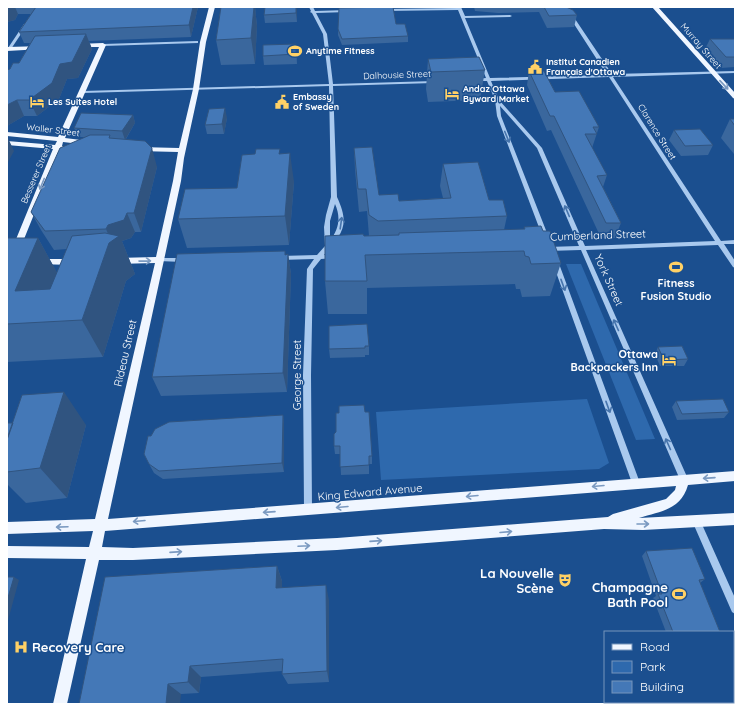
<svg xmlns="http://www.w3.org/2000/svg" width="742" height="711" viewBox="0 0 742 711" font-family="Quicksand,sans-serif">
	<rect width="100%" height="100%" fill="#1b4f8f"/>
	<!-- green -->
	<path fill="#2e69ad" d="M566,264H581L655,439L636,440Z
		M587,399L609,463L599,469L381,480L376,412Z"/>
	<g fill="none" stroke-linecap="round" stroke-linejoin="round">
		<!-- minor -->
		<path fill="#a9c9ee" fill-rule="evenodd" d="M309,7H313L315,11L348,10L350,11L348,12L316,13L327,34L333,84L434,81L436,82L434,83L333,86L337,197C350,225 343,233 324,255L335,256L336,257L335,258L321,259L313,269L311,375L312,510L311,513L308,514L305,513L304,510L303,375L307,269L314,259L280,260L277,258L280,256L317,255L325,246L324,227L326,215L331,197L329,86L83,93L81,92L83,91L329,84L323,34L312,13L310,12L311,11ZM335,204C341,217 339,229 330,241V221Z
			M457,7H461L465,16L510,15L512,16L510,17L465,18L490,78L607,75L563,7H567L612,74L735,71V73L613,77L721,241L735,240V244H724L735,261V268L733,267L718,245L586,250L688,479L687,482L684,483L681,482L581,250L547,251L544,249L547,247L579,246L537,148L500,106L501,116L549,238L546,240L543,238L497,116L495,100L487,81H475L473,80L475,79L486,78L458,10L384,11L382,10L384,9L457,8ZM609,77L715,241L585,246L542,148L499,100L491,81Z
			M24,24L27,25L11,49H9L8,48Z
			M197,41H198V43L103,46L101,45L103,44Z
			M160,258H183L186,260L183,262L158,261L157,260L158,259Z
			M555,259L558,261L640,483L639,486L636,487L633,486L632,483L552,261Z
			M697,519L700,520L735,598V614L732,612L693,523L694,520Z"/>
		<!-- major -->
		<path fill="#f0f6ff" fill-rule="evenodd" d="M209,7H215L206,42L199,89L184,158L181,181L164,260L108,519L735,471V481L688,485C681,510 661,511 639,518L735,513V525L643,530L604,529L337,550L133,560H99L67,704H53L86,559L7,558V546L89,547L93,531L7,534V522L95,519L155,263L116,264L112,261L116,258L156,257L173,181L178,152L138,151L134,149L138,147L179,148L193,89L200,42ZM676,486L675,490L666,499L613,514L608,517L337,538L133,548L102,547L105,531Z
			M652,7H658L735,93V99L733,98Z
			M78,44L103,43L106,45L65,138L89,141L93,143L89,145L63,142L62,146L66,148L60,150L20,249L16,252L13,251L12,249L53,149L7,145V141L55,145L57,141L7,136V132L58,137L99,47H76L75,46Z
			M44,46L45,47L42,49L7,51V47Z
			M38,259H74L78,262L74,265L35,264L34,262Z"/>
	</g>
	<!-- wall -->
	<path fill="#3a679d" d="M7,7H198L191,37L89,41L92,49L78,78L67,79L59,99L37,116H24L7,126V70L10,69L19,63L30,43H24L19,32L31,14H18L15,20L7,22Z
		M221,7H255L257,26L255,64L221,65L216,40Z
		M297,7V22L265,23L264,15Z
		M339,7H406H393L396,24L408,36V42L342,45L338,35Z
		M474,7H566L577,15L574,27L547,28L539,12L498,13L475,11Z
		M710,39H735V67L721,68L705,49Z
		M296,44L297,64L264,65L263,56Z
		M428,59L485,70L480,100L428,102L426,89Z
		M529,71L555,92L599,127L592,148L607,175L603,187L621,223L615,238H601L551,130L547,131L527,85Z
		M133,115L135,123L126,139L157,167L141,232H135L131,238L122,241L135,274L126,281L103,357L7,362V238H38L57,273L67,249L54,250L41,230L31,212L85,137H78L74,128Z
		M227,118L224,134H207L205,125Z
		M730,119H735V154H734L721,138Z
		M674,130L713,145L708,155L681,156L669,140Z
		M354,148L379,195L399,201L443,198L440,186L443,164L489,200L507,216L504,230L524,229V227L543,231L561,263L550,296L522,297L520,289H516L515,284L367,288V314H328L325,281L364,236H369L367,211L359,212L355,170Z
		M280,154L294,182L289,245L187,248L178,219L237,188Z
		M285,251V255L288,254L291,274L287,392L161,396L152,377Z
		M369,346V355H365V357L330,358L329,349Z
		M658,347L688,359L684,366H660L655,354Z
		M676,401L729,412L724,418L677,420L672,407Z
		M365,412L372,456V464H369V474L341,475L340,454H335L334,446L339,413Z
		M283,415L284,424V472L163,479L154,473L149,464Z
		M7,423L86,425L67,498L26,503L7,484Z
		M646,551L705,579L700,583L720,632H666L653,598L656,596L642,556Z
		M277,566L282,581V588L329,600V682L288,684L282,674V671L201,677L199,693L181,694L79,704Z"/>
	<!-- shaded-wall -->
	<path fill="#305480" d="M11,7H15L18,14L15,20L7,22V9Z
		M193,7H198L191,37L189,25Z
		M254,7H255L257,26L255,64L251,38Z
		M296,7H297V22L296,13Z
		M86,34L92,49L78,78L67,79L59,99L37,116L29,100Z
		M17,100L24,116L7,126V105Z
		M225,108L227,118L224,134L222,124Z
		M133,115L135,123L125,140L122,131Z
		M8,138L14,151L7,164V139Z
		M152,148L157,167L141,232L134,213Z
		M290,153L294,182L289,245L285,216Z
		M127,213L135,232L131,238L122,241L135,274L126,281L103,357L82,320L109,243L111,241L106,229L108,225Z
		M38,238L59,276L42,322L15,291Z
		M285,251L287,267L288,254L291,274L287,392L283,373Z
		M64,392L86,425L67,498L40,468Z
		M283,415L284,424V472L282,463Z
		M277,566L282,581V603L276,588Z
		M14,577L19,580L7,624V601Z
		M326,585L329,600V682L327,671Z
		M190,666L201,677L199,693L188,682Z
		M168,684L181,694L180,704H166Z"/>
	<!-- building -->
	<path fill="#4478b7" stroke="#305480" d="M7,7H11L10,8L7,9Z
		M36,7H193L189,25L19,32Z
		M221,7H254L251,38L216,40Z
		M265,7H296V13L264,15Z
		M393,7L396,24H405L408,36L342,39L338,29L339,8Z
		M544,7H566L573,10L577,15L549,16Z
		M86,34L72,62L60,64L52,83L29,100H17L7,105V70L10,69L13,63H19L35,36Z
		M710,39H735V57H726Z
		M296,44V54L263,56V45Z
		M479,57L485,70L431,72L428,59Z
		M529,71H544L555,92L579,91L599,127H593L597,134H585L607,175L597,176L621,223H606L554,116H550Z
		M225,108L222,124L205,125L209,109Z
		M81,113L133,115L122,131L74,128Z
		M730,119H735V126Z
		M700,129L713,145L685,146L674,130Z
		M90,135H110L109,138L145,141L152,148L134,213H127L124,220L108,225L106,229L45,231L31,212L60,148Z
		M372,147L379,195L398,194L399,201L451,198L443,164L478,162L489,200H503L507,216L378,221L369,215L366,189H358L354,148Z
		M256,149H280L279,154L290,153L285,216L178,219L185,189L237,188L242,155L255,154Z
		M541,226L543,231H550L561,263L531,264L529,257L525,256L524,251L365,255L367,281H325V236L363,234L364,236L399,235V233L525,229L524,227Z
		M105,233L119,236L109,243L82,320L7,324V238H38L15,291L50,289L72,236Z
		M285,251V255L288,254L283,373L152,377L177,254Z
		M367,324L369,346H365V348L329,349V326Z
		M682,346L688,359L664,360L658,347Z
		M64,392L40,468L7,472V439L22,395Z
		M723,399L729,412L682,414L676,401Z
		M364,405L365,412H369L372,456H369V465L340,467V446H334V434L336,432V413H339V406Z
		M283,415L282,463L159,471L149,464L144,454L148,436H151L155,429L169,422Z
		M7,423H13L7,440Z
		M692,548L705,579L699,580L720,632H673L658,594H662L646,551Z
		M277,566L276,588L326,585L327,671L282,674L283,659L190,666L188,682L168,684L166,704H79L105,577Z
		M7,577H14L7,601Z
		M733,665L735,670V671H733Z"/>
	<!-- one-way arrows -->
	<defs><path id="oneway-shaft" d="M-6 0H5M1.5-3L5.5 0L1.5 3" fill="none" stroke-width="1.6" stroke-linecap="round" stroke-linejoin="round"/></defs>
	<g stroke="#7b9ac1">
		<use href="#oneway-shaft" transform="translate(724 85) rotate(47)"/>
		<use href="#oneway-shaft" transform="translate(42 184) rotate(112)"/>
		<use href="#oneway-shaft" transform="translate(145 261) rotate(-1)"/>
		<use href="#oneway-shaft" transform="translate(709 478) rotate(176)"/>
		<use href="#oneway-shaft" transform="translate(598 486) rotate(175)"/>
		<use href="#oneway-shaft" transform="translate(472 496) rotate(175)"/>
		<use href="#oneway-shaft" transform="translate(342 507) rotate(175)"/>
		<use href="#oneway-shaft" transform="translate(269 512) rotate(176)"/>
		<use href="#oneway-shaft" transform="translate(139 521) rotate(175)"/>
		<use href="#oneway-shaft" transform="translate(643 524)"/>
		<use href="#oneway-shaft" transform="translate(62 527) rotate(178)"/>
		<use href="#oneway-shaft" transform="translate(506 532) rotate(-5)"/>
		<use href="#oneway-shaft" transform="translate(376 541) rotate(-4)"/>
		<use href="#oneway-shaft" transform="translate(304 546) rotate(-3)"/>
		<use href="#oneway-shaft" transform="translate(176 552) rotate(-4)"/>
	</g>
	<g stroke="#4674ac">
		<use href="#oneway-shaft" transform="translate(507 137) rotate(68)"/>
		<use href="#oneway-shaft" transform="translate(567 211) rotate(-113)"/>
		<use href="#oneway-shaft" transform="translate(341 223) rotate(-82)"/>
		<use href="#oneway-shaft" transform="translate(563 285) rotate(70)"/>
		<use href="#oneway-shaft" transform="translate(616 325) rotate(-114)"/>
		<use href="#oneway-shaft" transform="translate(608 407) rotate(70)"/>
		<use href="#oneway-shaft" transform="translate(668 444) rotate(-114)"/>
	</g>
	<!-- icons -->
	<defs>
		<symbol id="stadium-bare" viewBox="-9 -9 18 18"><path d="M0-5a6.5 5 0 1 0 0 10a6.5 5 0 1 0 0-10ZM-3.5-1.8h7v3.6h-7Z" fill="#ffd166" stroke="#1b4f8f" stroke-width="2.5" paint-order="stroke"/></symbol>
		<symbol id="civic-bare" viewBox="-9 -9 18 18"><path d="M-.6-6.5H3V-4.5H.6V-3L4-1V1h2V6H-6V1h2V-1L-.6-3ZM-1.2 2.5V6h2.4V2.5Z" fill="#ffd166" stroke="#1b4f8f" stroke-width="2.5" paint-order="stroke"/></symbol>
		<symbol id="hotel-bare" viewBox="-9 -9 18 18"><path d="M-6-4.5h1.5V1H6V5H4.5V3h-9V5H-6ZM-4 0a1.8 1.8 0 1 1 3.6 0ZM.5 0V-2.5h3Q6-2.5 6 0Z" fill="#ffd166" stroke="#1b4f8f" stroke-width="2.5" paint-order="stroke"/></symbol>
		<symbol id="theatre-bare" viewBox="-9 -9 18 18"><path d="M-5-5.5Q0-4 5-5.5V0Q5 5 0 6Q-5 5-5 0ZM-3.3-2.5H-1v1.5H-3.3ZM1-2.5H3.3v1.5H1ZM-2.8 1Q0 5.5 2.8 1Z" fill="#ffd166" stroke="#1b4f8f" stroke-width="2.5" paint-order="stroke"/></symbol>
		<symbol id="hospital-bare" viewBox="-9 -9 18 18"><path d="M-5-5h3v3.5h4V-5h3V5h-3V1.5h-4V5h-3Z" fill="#ffd166" stroke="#1b4f8f" stroke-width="2.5" paint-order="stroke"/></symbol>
	</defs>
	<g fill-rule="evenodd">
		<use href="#stadium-bare" x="285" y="41" width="20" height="20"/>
		<use href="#civic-bare" x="525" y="57" width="20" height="20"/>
		<use href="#hotel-bare" x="442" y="84" width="20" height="20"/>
		<use href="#hotel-bare" x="27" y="92" width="20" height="20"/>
		<use href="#civic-bare" x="272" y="92" width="20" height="20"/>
		<use href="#stadium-bare" x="666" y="257" width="20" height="20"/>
		<use href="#hotel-bare" x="659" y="350" width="20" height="20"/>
		<use href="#theatre-bare" x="555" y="570" width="20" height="20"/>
		<use href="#stadium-bare" x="669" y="584" width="20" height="20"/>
		<use href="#hospital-bare" x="11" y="637" width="20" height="20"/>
	</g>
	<g text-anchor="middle" stroke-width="3" stroke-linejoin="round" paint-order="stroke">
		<!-- far-street labels -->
		<g font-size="9" fill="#fff" stroke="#1b4f8f">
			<text transform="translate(701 46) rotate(49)" y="3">Murray Street</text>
			<text transform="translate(397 75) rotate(-2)" y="3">Dalhousie Street</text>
			<text transform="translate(53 130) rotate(7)" y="3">Waller Street</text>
			<text transform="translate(657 132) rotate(58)" y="3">Clarence Street</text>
			<text transform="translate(36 174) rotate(-67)" y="3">Besserer Street</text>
		</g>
		<!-- far-poi labels -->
		<g font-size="9" font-weight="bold" fill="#fff" stroke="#1b4f8f" text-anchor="start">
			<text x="306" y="54">Anytime Fitness</text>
			<text x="546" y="65">Institut Canadien<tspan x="546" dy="10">Français d'Ottawa</tspan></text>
			<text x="463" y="92">Andaz Ottawa<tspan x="463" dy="10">Byward Market</tspan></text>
			<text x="293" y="100">Embassy<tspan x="293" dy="10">of Sweden</tspan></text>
			<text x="48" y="105">Les Suites Hotel</text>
		</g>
		<!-- street labels -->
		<g font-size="11" fill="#fff" stroke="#1b4f8f">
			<text transform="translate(598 235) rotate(-2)" y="4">Cumberland Street</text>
			<text transform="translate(609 280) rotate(66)" y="4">York Street</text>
			<text transform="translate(125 353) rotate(-77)" y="4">Rideau Street</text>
			<text transform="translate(297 375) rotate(-90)" y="4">George Street</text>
			<text transform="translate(370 492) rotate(-5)" y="4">King Edward Avenue</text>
		</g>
		<!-- poi labels -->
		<g font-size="11" font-weight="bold" fill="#fff" stroke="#1b4f8f">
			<text x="676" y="287">Fitness<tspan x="676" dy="13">Fusion Studio</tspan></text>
			<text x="658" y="358" text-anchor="end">Ottawa<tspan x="658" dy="13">Backpackers Inn</tspan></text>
		</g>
		<!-- near-poi labels -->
		<g font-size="13" font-weight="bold" fill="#fff" stroke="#1b4f8f" text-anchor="end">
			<text x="554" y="578">La Nouvelle<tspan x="554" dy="15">Scène</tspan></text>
			<text x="668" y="592">Champagne<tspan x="668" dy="15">Bath Pool</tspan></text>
			<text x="32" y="652" text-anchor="start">Recovery Care</text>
		</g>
	</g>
	<!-- border -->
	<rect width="742" height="711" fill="none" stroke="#ffffff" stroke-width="16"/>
	<!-- legend -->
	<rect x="604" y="631" width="130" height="72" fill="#1b4f8f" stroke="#7695bc"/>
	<rect x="612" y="644" width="20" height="6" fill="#f0f6ff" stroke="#7695bc"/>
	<text x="640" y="651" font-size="12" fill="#ffffff">Road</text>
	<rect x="612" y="661" width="20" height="12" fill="#2e69ad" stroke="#7695bc"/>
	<text x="640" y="671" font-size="12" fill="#ffffff">Park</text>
	<rect x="612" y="681" width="20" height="12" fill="#4478b7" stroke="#7695bc"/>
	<text x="640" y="691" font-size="12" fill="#ffffff">Building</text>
</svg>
